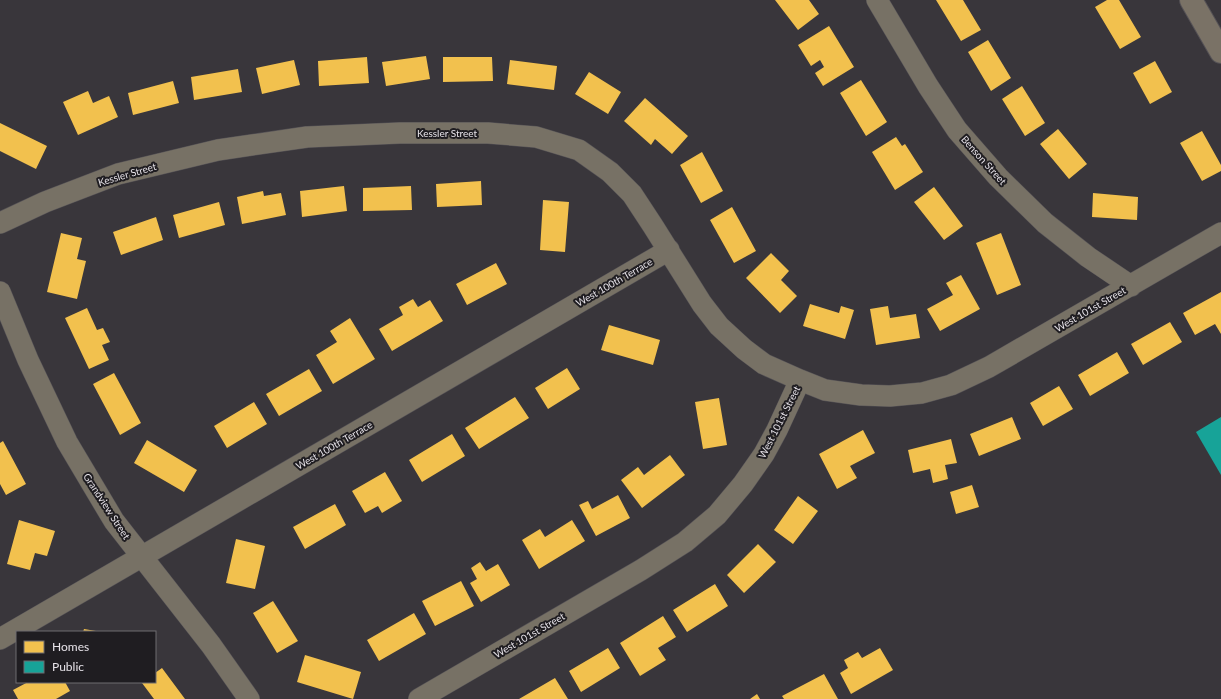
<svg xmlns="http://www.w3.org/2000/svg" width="1221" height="699" viewBox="0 0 1221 699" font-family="Lato,sans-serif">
	<rect width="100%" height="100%" fill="#39363b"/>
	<!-- homes -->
	<path fill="#f2c14e" d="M775,0H809L819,14L798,30Z
		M936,0H963L981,30L961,41Z
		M1107,0H1119L1141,37L1120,49L1095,7Z
		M829,26L854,67L823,86L815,73L824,67L820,60L811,66L798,45Z
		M988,40L1011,78L991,91L968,52Z
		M426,56L430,79L386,86L382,62Z
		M367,57L369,83L319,86L318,61Z
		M443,57H492L493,81L443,82Z
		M294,60L300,85L262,94L256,68Z
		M510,60L557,66L554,90L507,84Z
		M1155,61L1172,92L1150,104L1133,73Z
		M238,69L242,92L194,100L191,77Z
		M589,72L621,92L608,114L575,94Z
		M861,80L887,122L866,136L840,93Z
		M173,81L179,103L133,115L128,93Z
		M1022,86L1045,123L1025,136L1002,99Z
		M88,91L93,103L109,96L118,117L78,135L63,102Z
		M645,98L688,136L672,154L655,139L651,145L624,121Z
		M0,123L47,146L36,169L0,151Z
		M1058,129L1087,164L1069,179L1040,144Z
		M1202,131L1221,165V171L1202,181L1180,143Z
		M896,137L902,146L905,144L923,172L895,190L872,152Z
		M702,152L723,191L701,203L680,165Z
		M481,181L482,205L437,207L436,184Z
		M344,186L347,211L302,217L300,191Z
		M411,186L412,210L363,211V188Z
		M934,187L963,226L944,240L914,202Z
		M263,191L264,196L281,193L286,215L242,224L237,197Z
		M1093,193L1138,197L1137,220L1092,217Z
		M543,200L569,202L565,252L540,250Z
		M219,202L225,225L179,238L173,215Z
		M732,207L756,251L734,263L710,220Z
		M156,217L163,240L121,255L113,232Z
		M61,233L82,238L77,259L86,261L77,299L47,292Z
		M1001,233L1021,285L997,295L976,243Z
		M771,253L789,271L781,280L797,296L780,313L746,278Z
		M496,263L507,284L467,305L456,284Z
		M961,275L980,309L940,331L927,309L953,295L946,283Z
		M1221,292V334L1215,324L1195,335L1183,313Z
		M413,299L418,307L430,300L443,321L392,351L379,329L403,315L399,307Z
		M810,304L839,313L841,306L854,310L845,339L803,326Z
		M888,306L890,318L916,314L920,338L876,345L870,309Z
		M87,308L97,330L103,328L110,342L102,345L109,360L89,369L65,318Z
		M350,318L375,359L333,384L316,355L337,342L330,331Z
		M1170,322L1182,342L1143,365L1131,344Z
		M609,325L660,340L653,365L601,350Z
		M1117,352L1129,373L1090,396L1078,375Z
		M567,368L580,389L548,409L535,388Z
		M309,369L322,391L279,416L266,394Z
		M114,373L141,423L120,435L93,384Z
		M1059,386L1073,409L1043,426L1030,403Z
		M515,397L529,418L479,449L465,428Z
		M719,398L727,445L703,449L695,402Z
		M254,402L267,424L227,448L214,426Z
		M1012,417L1021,439L979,456L970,434Z
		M863,430L875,453L850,466L857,478L837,489L819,454Z
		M452,434L465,456L422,482L409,460Z
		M951,439L957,463L945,465L948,479L933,483L930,469L913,473L908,450Z
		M147,440L197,470L184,492L134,463Z
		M3,441L26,484L6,495L0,484V443Z
		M670,455L685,475L642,508L621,480L638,467L644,475Z
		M385,472L402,501L382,513L378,506L365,513L352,491Z
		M972,485L979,507L956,514L950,492Z
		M618,495L630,518L596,536L579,505L588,501L592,509Z
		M798,496L818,511L793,544L774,530Z
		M335,504L346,525L305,549L293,527Z
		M19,520L55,531L47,556L35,553L30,570L7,564Z
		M572,520L585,541L539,569L522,540L540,529L545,537Z
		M236,539L265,546L255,589L226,583Z
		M758,544L776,562L744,593L727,575Z
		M480,562L486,571L498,564L510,585L481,602L470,583L477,579L471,568Z
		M461,581L474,606L435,626L422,601Z
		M715,584L728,606L687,632L673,610Z
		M273,601L298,641L277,653L253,613Z
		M414,613L426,634L379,661L367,640Z
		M663,616L676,637L658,648L666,660L640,676L620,643Z
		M84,629L96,631L95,632H83Z
		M608,648L620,668L581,692L569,671Z
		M880,648L893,670L851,694L840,673L848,668L844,660L858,652L862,658Z
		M305,655L361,672L353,699L297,682Z
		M162,668L185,699H154L142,683L144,682H155V673Z
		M824,674L838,699H784L782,696Z
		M555,678L568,699H519Z
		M28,682H65L70,691L56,699H18L13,690Z
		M757,694L760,699H750Z"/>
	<!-- public -->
	<path fill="#17a398" d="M1221,417V475L1196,432Z"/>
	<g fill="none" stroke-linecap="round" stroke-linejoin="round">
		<defs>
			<path id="street" d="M877,0L928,86L957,130L998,177L1045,223L1088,257L1131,286
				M0,223L45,202L118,174L218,150L307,137L400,133H488L536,137L579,150L610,172L632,194L653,226L702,304L719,326L744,349L764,364L800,380L825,390L861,395L890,396L922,393L951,385L989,367L1221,233
				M0,292L28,360L67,442L114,521L211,645L249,699
				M0,639L669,250
				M419,699L641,570L685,542L717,515L743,484L764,454L777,430L800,380"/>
			<path id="secondary" d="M1191,0L1221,52"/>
		</defs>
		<!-- street casing -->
		<use href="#street" stroke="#555256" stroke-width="22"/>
		<!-- secondary casing -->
		<use href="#secondary" stroke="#555256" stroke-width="24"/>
		<!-- street -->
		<use href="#street" stroke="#777165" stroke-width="21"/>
		<!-- secondary -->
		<use href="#secondary" stroke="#7a7266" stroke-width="22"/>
	</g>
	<g text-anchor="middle" stroke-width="4" stroke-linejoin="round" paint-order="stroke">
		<!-- street labels -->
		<g font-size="10" fill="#e6e2e8" stroke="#1f1d21">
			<text x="447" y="137">Kessler Street</text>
			<text transform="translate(984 160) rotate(48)" y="4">Benson Street</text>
			<text transform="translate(127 174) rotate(-16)" y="4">Kessler Street</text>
			<text transform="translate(614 282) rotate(-30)" y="4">West 100th Terrace</text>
			<text transform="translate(1090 309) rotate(-30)" y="4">West 101st Street</text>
			<text transform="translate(779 422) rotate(-63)" y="4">West 101st Street</text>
			<text transform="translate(334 445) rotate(-30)" y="4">West 100th Terrace</text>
			<text transform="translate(107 506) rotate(57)" y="4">Grandview Street</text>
			<text transform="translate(529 635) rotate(-30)" y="4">West 101st Street</text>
		</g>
	</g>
	<!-- legend -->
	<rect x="16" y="631" width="140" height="52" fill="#1f1d21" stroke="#6f6c71"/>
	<rect x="24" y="641" width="20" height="12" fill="#f2c14e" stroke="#6f6c71"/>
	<text x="52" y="651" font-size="12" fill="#e6e2e8">Homes</text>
	<rect x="24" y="661" width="20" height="12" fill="#17a398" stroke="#6f6c71"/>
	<text x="52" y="671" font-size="12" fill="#e6e2e8">Public</text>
</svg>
